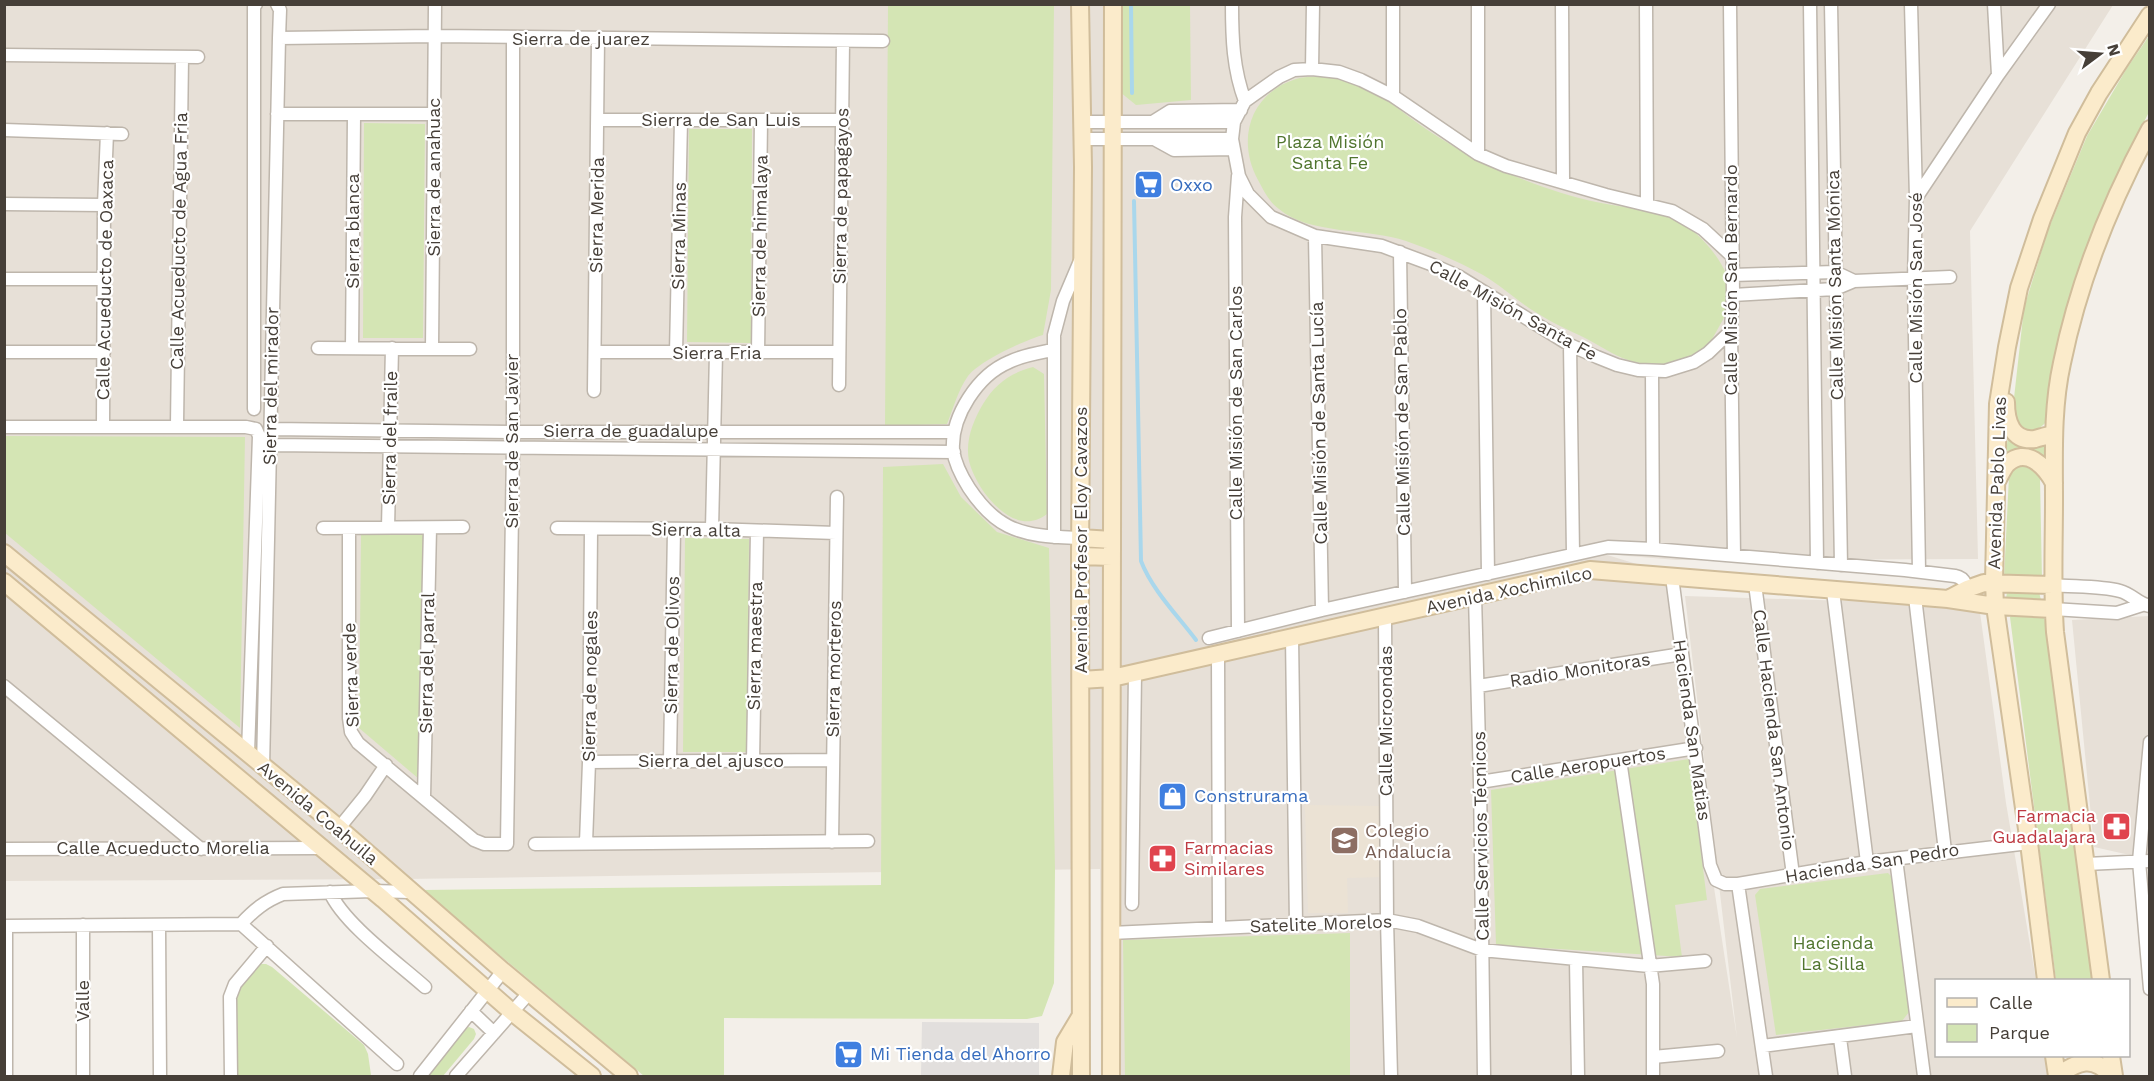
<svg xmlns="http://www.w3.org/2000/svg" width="2154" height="1081" viewBox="0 0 2154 1081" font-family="'Work Sans',sans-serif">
	<rect width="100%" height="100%" fill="#f3efe9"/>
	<!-- residential -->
	<path fill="#e7e0d7" d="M4,5H2113L1970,231L1978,559L1677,560L1604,554L1666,573L1737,1038L1685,596L1979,605L2006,803L2036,980H1936V1056H2048L2051,1076H1101L1100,869L405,879L5,881Z
		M2149,616V857L2143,858L2094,847L2072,620Z"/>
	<!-- education -->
	<path fill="#ebe2d4" d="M1305,805L1380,806L1383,877L1347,878L1348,913H1308Z"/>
	<!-- green -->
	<path fill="#d4e5b4" d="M888,5H1054L1051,290L1043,335C1023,341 981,360 968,376C958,390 953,409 947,424L885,426Z
		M1119,5H1190L1191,100L1136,105L1120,92Z
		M2149,36V112L2107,195L2082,264L2059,338L2046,422C2038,431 2032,432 2021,428L2012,416L2024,308L2048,230L2087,136L2127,68Z
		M1326,76C1336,78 1347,79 1356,83C1382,93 1402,113 1426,129C1444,141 1464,153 1483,162C1519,179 1558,194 1596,202C1620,207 1644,209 1667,216C1693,223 1730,264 1730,291C1730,303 1726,315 1720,325C1715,333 1711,344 1703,350C1682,365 1652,368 1628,360C1613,355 1599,345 1585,338C1569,330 1552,323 1537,313C1518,302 1502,286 1483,275C1459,262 1432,250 1406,241C1369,228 1309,235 1279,209C1269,202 1264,191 1258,180C1236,140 1250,93 1296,79C1305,76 1317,77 1326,76Z
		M364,123L425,124L423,338H363Z
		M689,129H752L751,343L687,342Z
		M1033,367L1044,374L1047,514C1014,540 976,490 969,461C965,441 973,421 983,404C995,384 1010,373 1033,367Z
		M4,436L245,437L240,728L5,533Z
		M2008,436L2048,442L2046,462L2009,453L2006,454Z
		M943,464L961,497L997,532L1049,548L1055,870L1054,983L1042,1016L1027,1019L724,1018V1076H644L422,890L881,885L883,467Z
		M2025,466L2035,472L2040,478L2042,580L2004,578L2009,476L2015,468Z
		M426,533L419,779L359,728L361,534Z
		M685,538L749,539L747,752H683Z
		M2007,592H2039L2041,600L2039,602L2006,599Z
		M2015,612L2044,615L2093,980H2056L2010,617Z
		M1689,759L1707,900L1675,905L1682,957L1496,945L1491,790Z
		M1888,873L1894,879L1909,1012L1902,1021L1776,1035L1755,895L1760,889Z
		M1350,933V1076H1125L1123,940Z
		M260,964H266L272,967L364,1045L368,1054L371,1075L373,1076H235V998L240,986Z
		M469,1027L474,1029L476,1034L474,1039L443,1076H426L464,1029Z"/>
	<!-- parking -->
	<path fill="#e2dfdd" d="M922,1022L1039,1023V1076H921Z"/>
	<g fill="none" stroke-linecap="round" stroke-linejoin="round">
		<!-- stream -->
		<path stroke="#a9d7ec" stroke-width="4" d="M1131,4L1132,93
			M1134,201L1141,561C1152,590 1178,616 1196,640"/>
		<defs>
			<path id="street" d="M1232,4C1232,38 1233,69 1245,101
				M1562,4L1563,182
				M1646,4L1647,203
				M1730,4L1733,295L1731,331L1734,556
				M1810,4L1817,563
				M1831,4L1841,565
				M1911,4L1916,198L1914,280L1919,571
				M1994,4L1998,75
				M279,38L435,36L883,41
				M4,55L198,57
				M1312,69L1313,4
				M1393,96V4
				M277,114H434
				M599,120H842
				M1154,121L1170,111L1241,110
				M1083,122H1234
				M4,130L122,134
				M1083,139H1232
				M1154,139L1174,150L1234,149
				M1478,154V4
				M1916,198L1998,75L2049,4
				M4,204L104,205
				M1315,236L1322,610
				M1400,252L1405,592
				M1732,275L1835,272L1854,281
				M4,279H105
				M1484,292L1488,574
				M1733,295L1835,289L1854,281L1950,277
				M1731,331L1708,353L1694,362L1665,371L1638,370L1617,365L1597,357L1570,345L1458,276L1433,265L1382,246L1315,236L1271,217L1248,194L1239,176L1232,139L1234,122L1245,101L1279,77L1294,70L1312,69L1339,72L1361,80L1393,96L1478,154L1506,166L1606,195L1672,211L1703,229L1732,256
				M1570,345L1573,554
				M318,348L470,349
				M352,348L354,115
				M432,349L435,6
				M1053,350C1038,353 1023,355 1009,362C978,375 951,416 953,450C955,464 962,477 969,488C979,503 992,518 1008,526C1030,537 1057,537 1080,538
				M4,352H104
				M595,352H839
				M676,353L681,120
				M758,353L761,120
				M1652,372L1653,549
				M839,385L843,41
				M594,391L598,39
				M254,409V7L256,4
				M177,425L182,57
				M103,426L104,205L107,133
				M4,427H246L256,429L259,436L248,753
				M271,429L513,432H954
				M271,445L954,452
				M323,528L463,527
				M349,528V718L351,732L358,743L474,840L484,844H507L513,447V38
				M388,528L392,348
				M557,528L712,529L836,533
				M712,529L716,353
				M1054,537V335L1063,301L1080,261
				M1672,577L1710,865L1716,880L1725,884H1738L1867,862L2029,843
				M1755,584L1793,875
				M2053,585C2074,587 2101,586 2120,591C2132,594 2138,604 2150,606
				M1833,591L1867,862
				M1475,596L1480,782L1484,1076
				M1915,597L1945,851
				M2053,609L2117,613L2142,605
				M1385,618L1387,920L1391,1076
				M1238,631L1235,217L1238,176
				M1292,637L1296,924
				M1209,638L1322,610L1608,547L1653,549L1905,570L1955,576C1966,578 1967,587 1967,597
				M1218,654L1219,928
				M4,686L201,849
				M1478,686L1682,654
				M2150,742L2139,861L2150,989
				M670,760L674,530
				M1620,760L1653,984V1076
				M753,761L757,531
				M589,762L832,760
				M263,768L279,38L280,10L277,4
				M1480,782L1696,748
				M424,797L430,528
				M339,828L365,796L386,765
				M832,842L837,497
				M586,843L589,762L591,530
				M535,844L868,841
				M4,849L320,848
				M1896,859L1924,1076
				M2086,864L2150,861
				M1738,884L1766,1076
				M330,892C343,923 398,963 425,987
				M1132,904L1135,673
				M241,924C254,910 265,901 283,894L372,891L410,892
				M159,925L160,1076
				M4,926L241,924L397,1064
				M1111,933L1387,920L1418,926L1482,950L1649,966L1705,961
				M1576,960L1578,1076
				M471,1011L494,1033
				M1840,1038L1845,1076
				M1762,1046L1917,1026
				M1653,1057L1718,1051
				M6,1076V926
				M83,1076V925
				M231,1076L230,997L235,984L267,946
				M420,1076L503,971
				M456,1076L529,993"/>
			<path id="secondary" d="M1080,4L1083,167L1080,556L1081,1076
				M2006,402C2006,421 2012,442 2035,439C2042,437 2048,435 2054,434
				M1997,481C2000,476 2003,468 2007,464C2026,446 2045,466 2054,483
				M1080,538L1112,540
				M4,553L339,828L503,971L629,1076
				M1080,556L1112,557
				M4,582L383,899L512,1012L592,1076
				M1948,599L1967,589L1984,583L2053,585
				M1081,680L1112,678L1590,570L1948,599L1995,606L2053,609
				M2046,980L2029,843L1995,606L1994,582L1998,404L2007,347L2019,288L2042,219L2077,133L2099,93L2150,15
				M2101,980L2055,632C2052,588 2054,544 2054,500C2054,454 2052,408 2062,363C2079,280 2110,203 2150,129
				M2054,1056L2057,1076
				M2111,1056L2114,1076
				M1061,1076L1065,1042L1080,1017
				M1111,1076L1113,4
				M2057,1076C2078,1061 2093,1055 2112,1076"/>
		</defs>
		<!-- street casing -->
		<use href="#street" stroke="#beb6ac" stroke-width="15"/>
		<!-- secondary casing -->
		<use href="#secondary" stroke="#d0bd9b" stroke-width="20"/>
		<!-- street -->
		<use href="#street" stroke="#fff" stroke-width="12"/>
		<!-- secondary -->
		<use href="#secondary" stroke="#fbebcb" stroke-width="16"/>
	</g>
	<!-- icons -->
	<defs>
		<symbol id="supermarket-square" viewBox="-11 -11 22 22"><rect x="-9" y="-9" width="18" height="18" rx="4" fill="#3f7fe0" stroke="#fff"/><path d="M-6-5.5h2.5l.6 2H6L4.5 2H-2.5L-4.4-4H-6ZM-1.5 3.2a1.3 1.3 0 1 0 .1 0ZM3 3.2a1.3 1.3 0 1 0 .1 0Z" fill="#fff"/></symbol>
		<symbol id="shop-square" viewBox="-11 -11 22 22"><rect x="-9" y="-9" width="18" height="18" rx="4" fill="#3f7fe0" stroke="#fff"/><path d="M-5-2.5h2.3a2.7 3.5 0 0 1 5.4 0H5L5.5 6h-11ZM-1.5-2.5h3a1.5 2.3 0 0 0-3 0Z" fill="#fff"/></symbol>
		<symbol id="pharmacy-square" viewBox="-11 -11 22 22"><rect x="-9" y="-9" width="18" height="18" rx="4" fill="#e0444e" stroke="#fff"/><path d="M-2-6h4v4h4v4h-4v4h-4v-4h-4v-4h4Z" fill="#fff"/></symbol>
		<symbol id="school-square" viewBox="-11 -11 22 22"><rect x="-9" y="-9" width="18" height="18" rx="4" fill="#8d6e63" stroke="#fff"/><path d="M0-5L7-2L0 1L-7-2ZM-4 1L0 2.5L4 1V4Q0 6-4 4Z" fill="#fff"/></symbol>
	</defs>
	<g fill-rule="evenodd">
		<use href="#supermarket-square" x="1132" y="168" width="33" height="33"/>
		<use href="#shop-square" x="1156" y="780" width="33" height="33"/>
		<use href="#pharmacy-square" x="2100" y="810" width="33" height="33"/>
		<use href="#school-square" x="1328" y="824" width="33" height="33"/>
		<use href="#pharmacy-square" x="1146" y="842" width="33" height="33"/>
		<use href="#supermarket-square" x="832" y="1038" width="33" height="33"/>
	</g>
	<g text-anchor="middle" stroke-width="4.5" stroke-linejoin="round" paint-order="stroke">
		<!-- street labels -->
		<g font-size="18" fill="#463f38" stroke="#fff">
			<text x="581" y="45">Sierra de juarez</text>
			<text x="721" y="126">Sierra de San Luis</text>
			<text transform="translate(434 177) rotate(-90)" y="6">Sierra de anahuac</text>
			<text transform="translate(841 196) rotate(-89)" y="6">Sierra de papagayos</text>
			<text transform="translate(597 215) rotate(-89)" y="6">Sierra Merida</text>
			<text transform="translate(353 231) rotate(-90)" y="6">Sierra blanca</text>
			<text transform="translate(679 236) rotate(-89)" y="6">Sierra Minas</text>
			<text transform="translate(760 236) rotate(-89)" y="6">Sierra de himalaya</text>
			<text transform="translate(179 241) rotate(-89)" y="6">Calle Acueducto de Agua Fria</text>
			<text transform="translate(105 280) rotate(-89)" y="6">Calle Acueducto de Oaxaca</text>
			<text transform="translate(1731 280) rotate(-90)" y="6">Calle Misión San Bernardo</text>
			<text transform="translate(1835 285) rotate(-91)" y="6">Calle Misión Santa Mónica</text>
			<text transform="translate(1916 288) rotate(-90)" y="6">Calle Misión San José</text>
			<text transform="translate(1513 310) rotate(29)" y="6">Calle Misión Santa Fe</text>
			<text x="717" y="359">Sierra Fria</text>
			<text transform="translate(271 386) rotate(-89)" y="6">Sierra del mirador</text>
			<text transform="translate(1236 403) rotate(-90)" y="6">Calle Misión de San Carlos</text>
			<text transform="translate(1402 422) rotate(-91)" y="6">Calle Misión de San Pablo</text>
			<text transform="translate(1319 423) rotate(-91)" y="6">Calle Misión de Santa Lucía</text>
			<text x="631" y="437">Sierra de guadalupe</text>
			<text transform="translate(390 438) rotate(-89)" y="6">Sierra del fraile</text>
			<text transform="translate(512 441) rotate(-90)" y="6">Sierra de San Javier</text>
			<text transform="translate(1997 483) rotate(-88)" y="6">Avenida Pablo Livas</text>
			<text transform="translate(696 530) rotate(1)" y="6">Sierra alta</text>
			<text transform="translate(1081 540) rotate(-90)" y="6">Avenida Profesor Eloy Cavazos</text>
			<text transform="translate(1509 590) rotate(-12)" y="6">Avenida Xochimilco</text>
			<text transform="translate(672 645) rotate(-89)" y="6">Sierra de Olivos</text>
			<text transform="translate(755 646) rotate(-89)" y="6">Sierra maestra</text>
			<text transform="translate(427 663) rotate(-89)" y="6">Sierra del parral</text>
			<text transform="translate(834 669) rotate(-89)" y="6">Sierra morteros</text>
			<text transform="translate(1580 670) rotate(-9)" y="6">Radio Monitoras</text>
			<text transform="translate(351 675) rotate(-92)" y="6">Sierra verde</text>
			<text transform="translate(590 686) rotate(-89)" y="6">Sierra de nogales</text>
			<text transform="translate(1386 721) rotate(-90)" y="6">Calle Microondas</text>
			<text transform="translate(1692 730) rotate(82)" y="6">Hacienda San Matias</text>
			<text transform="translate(1774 730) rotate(83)" y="6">Calle Hacienda San Antonio</text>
			<text x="711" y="767">Sierra del ajusco</text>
			<text transform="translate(1588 765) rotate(-9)" y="6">Calle Aeropuertos</text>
			<text transform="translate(318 813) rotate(40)" y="6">Avenida Coahuila</text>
			<text transform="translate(1481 836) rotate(-91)" y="6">Calle Servicios Técnicos</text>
			<text x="163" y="854">Calle Acueducto Morelia</text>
			<text transform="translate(1872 863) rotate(-9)" y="6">Hacienda San Pedro</text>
			<text transform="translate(1321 924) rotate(-2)" y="6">Satelite Morelos</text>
			<text transform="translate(83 1001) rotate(-90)" y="6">Valle</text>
		</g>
		<!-- park labels -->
		<g font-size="18" fill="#50752e" stroke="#fff">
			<text x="1330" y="148">Plaza Misión<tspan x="1330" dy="21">Santa Fe</tspan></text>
			<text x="1833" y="949">Hacienda<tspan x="1833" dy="21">La Silla</tspan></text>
		</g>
		<!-- shop labels -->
		<g font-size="18" fill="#366cbe" stroke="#fff" text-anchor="start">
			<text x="1170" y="191">Oxxo</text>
			<text x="1194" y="802">Construrama</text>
			<text x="870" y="1060">Mi Tienda del Ahorro</text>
		</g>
		<!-- health labels -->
		<g font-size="18" fill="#be3a42" stroke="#fff" text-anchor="end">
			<text x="2096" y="822">Farmacia<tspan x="2096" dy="21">Guadalajara</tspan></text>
			<text x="1184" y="854" text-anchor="start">Farmacias<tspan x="1184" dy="21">Similares</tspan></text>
		</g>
		<!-- education labels -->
		<g font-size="18" fill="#785e54" stroke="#fff" text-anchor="start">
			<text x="1365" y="837">Colegio<tspan x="1365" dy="21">Andalucía</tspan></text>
		</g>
	</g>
	<!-- border -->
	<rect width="2154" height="1081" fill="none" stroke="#463f38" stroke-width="12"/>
	<!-- legend -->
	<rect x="1935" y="979" width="195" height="78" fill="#ffffff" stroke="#b5b2af" stroke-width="1.5"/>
	<rect x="1947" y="998" width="30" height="9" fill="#fbebcb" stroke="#b5b2af" stroke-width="1.5"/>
	<text x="1989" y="1009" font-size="18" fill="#463f38">Calle</text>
	<rect x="1947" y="1024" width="30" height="18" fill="#d4e5b4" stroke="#b5b2af" stroke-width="1.5"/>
	<text x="1989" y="1039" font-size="18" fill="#463f38">Parque</text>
	<!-- north arrow -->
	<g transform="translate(2100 54) rotate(74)" stroke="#ffffff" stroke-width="4.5" paint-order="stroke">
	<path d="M0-4.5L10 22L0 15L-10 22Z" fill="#463f38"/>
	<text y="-9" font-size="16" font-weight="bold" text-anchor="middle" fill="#463f38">N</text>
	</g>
</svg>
